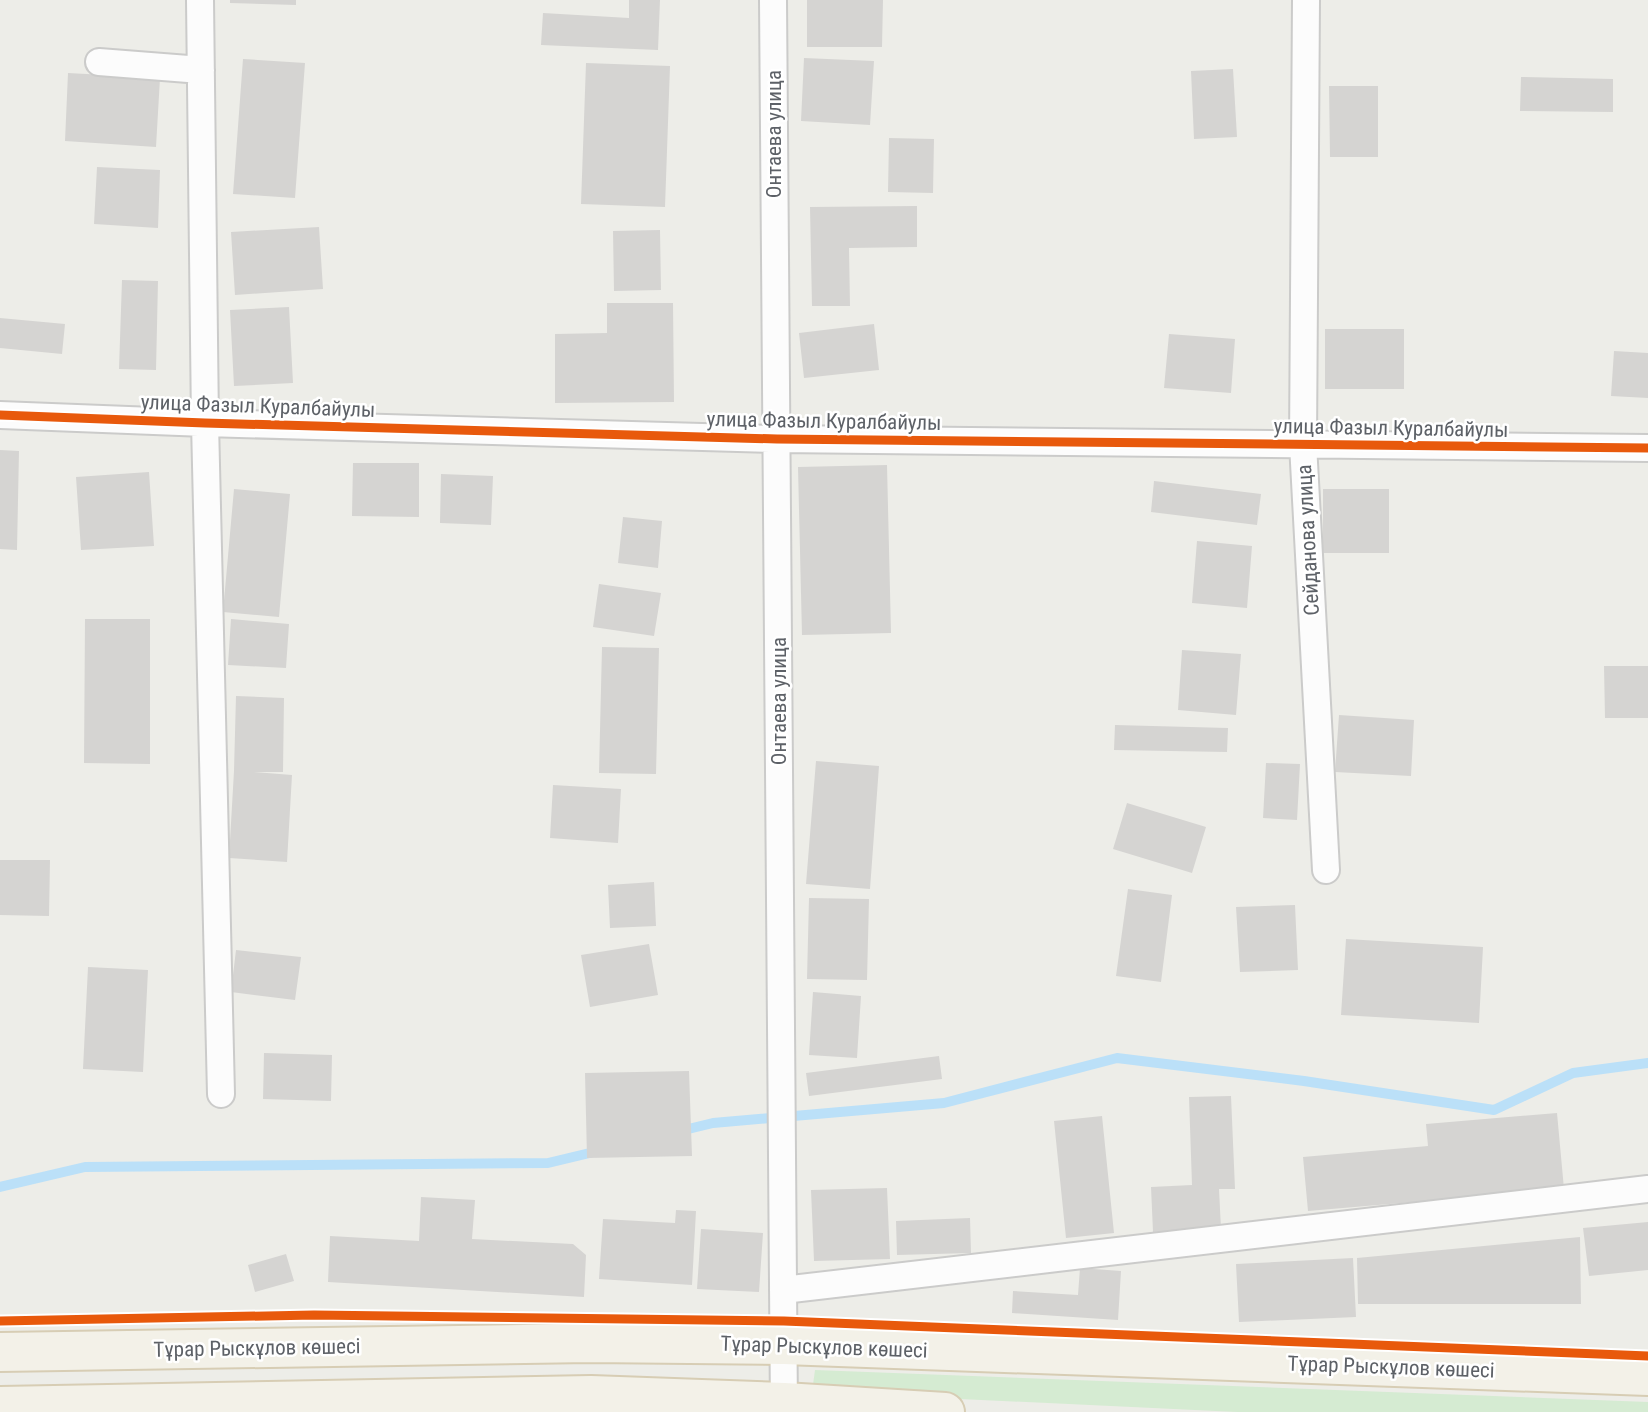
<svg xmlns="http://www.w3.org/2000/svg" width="1648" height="1412" viewBox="0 0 1648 1412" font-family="'Roboto Condensed',sans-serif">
	<rect width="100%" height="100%" fill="#edede8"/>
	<!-- green -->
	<path fill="#d5ebd2" d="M815,1370L1648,1402V1412H1237L812,1392Z"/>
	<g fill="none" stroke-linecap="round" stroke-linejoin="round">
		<!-- stream -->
		<path stroke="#bbe0f8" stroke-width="10" d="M680,1131L713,1123L944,1103L1117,1058L1304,1081L1494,1110L1573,1073L1648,1063
			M0,1187L85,1167L548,1163L598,1151"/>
	</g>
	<!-- building -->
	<path fill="#d5d4d2" d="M230,0H296V5L230,3Z
		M629,0H660L658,50L541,45L543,13L629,18Z
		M807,0H883L882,47H807Z
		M804,58L874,61L870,125L801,121Z
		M243,59L305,63L295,198L233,194Z
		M586,63L670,66L665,207L581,204Z
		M1233,69L1237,137L1194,139L1191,71Z
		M68,73L160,78L156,147L65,141Z
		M1521,77L1613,79V112L1520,111Z
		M1329,86H1378V157H1330Z
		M889,138L934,139L933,193L888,192Z
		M97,167L160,170L158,228L94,224Z
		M917,206V247L849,248L850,306H812L810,207Z
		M319,227L323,289L235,295L231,232Z
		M660,230L661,290L614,291L613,231Z
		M122,280L158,281L156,370L119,369Z
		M607,303H673L674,402L555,403V334L607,333Z
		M289,307L293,383L234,386L230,310Z
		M0,318L65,324L62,354L0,348Z
		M874,324L879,370L804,378L799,333Z
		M1325,329H1404V389H1325Z
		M1169,334L1235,339L1231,393L1164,388Z
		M1614,351L1648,353V398L1611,396Z
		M0,450L19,451L17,550L0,549Z
		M353,463H419V517L352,516Z
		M887,465L891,633L802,635L798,467Z
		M149,472L154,546L81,550L76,477Z
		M441,474L493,476L491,525L440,523Z
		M1154,481L1261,494L1257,525L1151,512Z
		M234,489L290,494L279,617L223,612Z
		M1323,489H1389V553H1323Z
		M623,517L662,521L658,568L618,563Z
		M1197,541L1252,546L1247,608L1192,603Z
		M599,584L661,593L654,636L593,627Z
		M85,619H150V764L84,763Z
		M231,619L289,624L286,668L228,665Z
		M602,647L659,648L656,774L599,773Z
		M1182,650L1241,654L1236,715L1178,710Z
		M1604,666H1648V718H1605Z
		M236,696L284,698L283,772H254L292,775L287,862L229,858L234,771Z
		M1339,715L1414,720L1411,776L1335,772Z
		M1115,725L1228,728L1227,752L1114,750Z
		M816,761L879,766L870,889L806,884Z
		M1266,763L1300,764L1297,820L1263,818Z
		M553,785L621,789L618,843L550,838Z
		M1127,803L1206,827L1192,873L1113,849Z
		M0,860H50L49,916L0,915Z
		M654,882L656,926L610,928L608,885Z
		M1128,889L1172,895L1161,982L1116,976Z
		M809,898L869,899L867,980L807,979Z
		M1295,905L1298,970L1240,972L1236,907Z
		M1346,939L1483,947L1479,1023L1341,1015Z
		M649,944L658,995L590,1007L581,955Z
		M236,950L301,957L295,1000L231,992Z
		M88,967L148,970L143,1072L83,1069Z
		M813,992L861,996L857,1058L809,1055Z
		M264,1053L332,1055L331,1101L263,1099Z
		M939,1056L942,1079L809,1096L806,1073Z
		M689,1071L692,1156L587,1158L585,1073Z
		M1231,1096L1235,1189H1219L1221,1229L1153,1232L1151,1187L1192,1185L1189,1097Z
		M1557,1113L1564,1189L1308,1211L1303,1157L1428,1146L1426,1124Z
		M1102,1116L1114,1233L1066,1238L1054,1121Z
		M887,1188L890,1259L814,1261L811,1190Z
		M421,1197L475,1200L472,1239L573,1244L586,1255L584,1297L328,1282L330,1236L419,1241Z
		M676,1210L696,1211L692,1285L599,1279L603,1219L675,1223Z
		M970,1218L971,1253L897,1255L896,1221Z
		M1648,1222V1270L1589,1276L1583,1228Z
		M701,1229L763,1233L759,1292L697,1289Z
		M1580,1237L1581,1304H1358L1357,1258Z
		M286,1254L294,1281L255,1292L248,1265Z
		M1353,1258L1356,1317L1239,1322L1236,1264Z
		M1080,1268L1121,1271L1118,1320L1012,1313L1013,1291L1078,1295Z"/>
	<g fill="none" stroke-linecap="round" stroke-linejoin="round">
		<defs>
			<path id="street" d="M200,0L205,423L221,1094
				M773,0L784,1412
				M1306,0L1303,444L1326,870
				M99,62L201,70
				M0,415L205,423L777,439L1648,448
				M783,1290L1648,1189"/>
			<path id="primary" d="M0,1352L590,1343L784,1345L1648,1376
				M0,1406L591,1395L784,1402L945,1412"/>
		</defs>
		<!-- street casing -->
		<use href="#street" stroke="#cbcbca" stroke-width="30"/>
		<!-- primary casing -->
		<use href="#primary" stroke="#d7cdb4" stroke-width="42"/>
		<!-- street -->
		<use href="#street" stroke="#fcfcfc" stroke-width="26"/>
		<!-- primary -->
		<use href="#primary" stroke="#f3f1e8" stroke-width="38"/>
		<defs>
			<path id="cycleway" d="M0,415L205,423L777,439L1648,448
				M0,1321L314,1315L784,1321L1648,1356"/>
		</defs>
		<!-- cycleway casing -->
		<use href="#cycleway" stroke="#fff" stroke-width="13"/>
		<!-- cycleway -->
		<use href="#cycleway" stroke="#e8590c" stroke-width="9"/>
	</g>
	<g text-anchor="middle" stroke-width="5" stroke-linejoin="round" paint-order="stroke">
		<!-- street labels -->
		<g font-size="21" fill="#5d6167" stroke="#fff">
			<text transform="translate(774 134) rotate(-90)" y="7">Онтаева улица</text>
			<text transform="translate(258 406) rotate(2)" y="7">улица Фазыл Куралбайулы</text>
			<text transform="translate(824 421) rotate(1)" y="7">улица Фазыл Куралбайулы</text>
			<text transform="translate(1391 428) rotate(1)" y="7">улица Фазыл Куралбайулы</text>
			<text transform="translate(1308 540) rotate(-93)" y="7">Сейданова улица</text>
			<text transform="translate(779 701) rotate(-90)" y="7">Онтаева улица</text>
			<text transform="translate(824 1347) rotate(2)" y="7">Тұрар Рыскұлов көшесі</text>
			<text transform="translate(257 1348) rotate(-1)" y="7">Тұрар Рыскұлов көшесі</text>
			<text transform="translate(1391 1367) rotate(2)" y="7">Тұрар Рыскұлов көшесі</text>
		</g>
	</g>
</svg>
